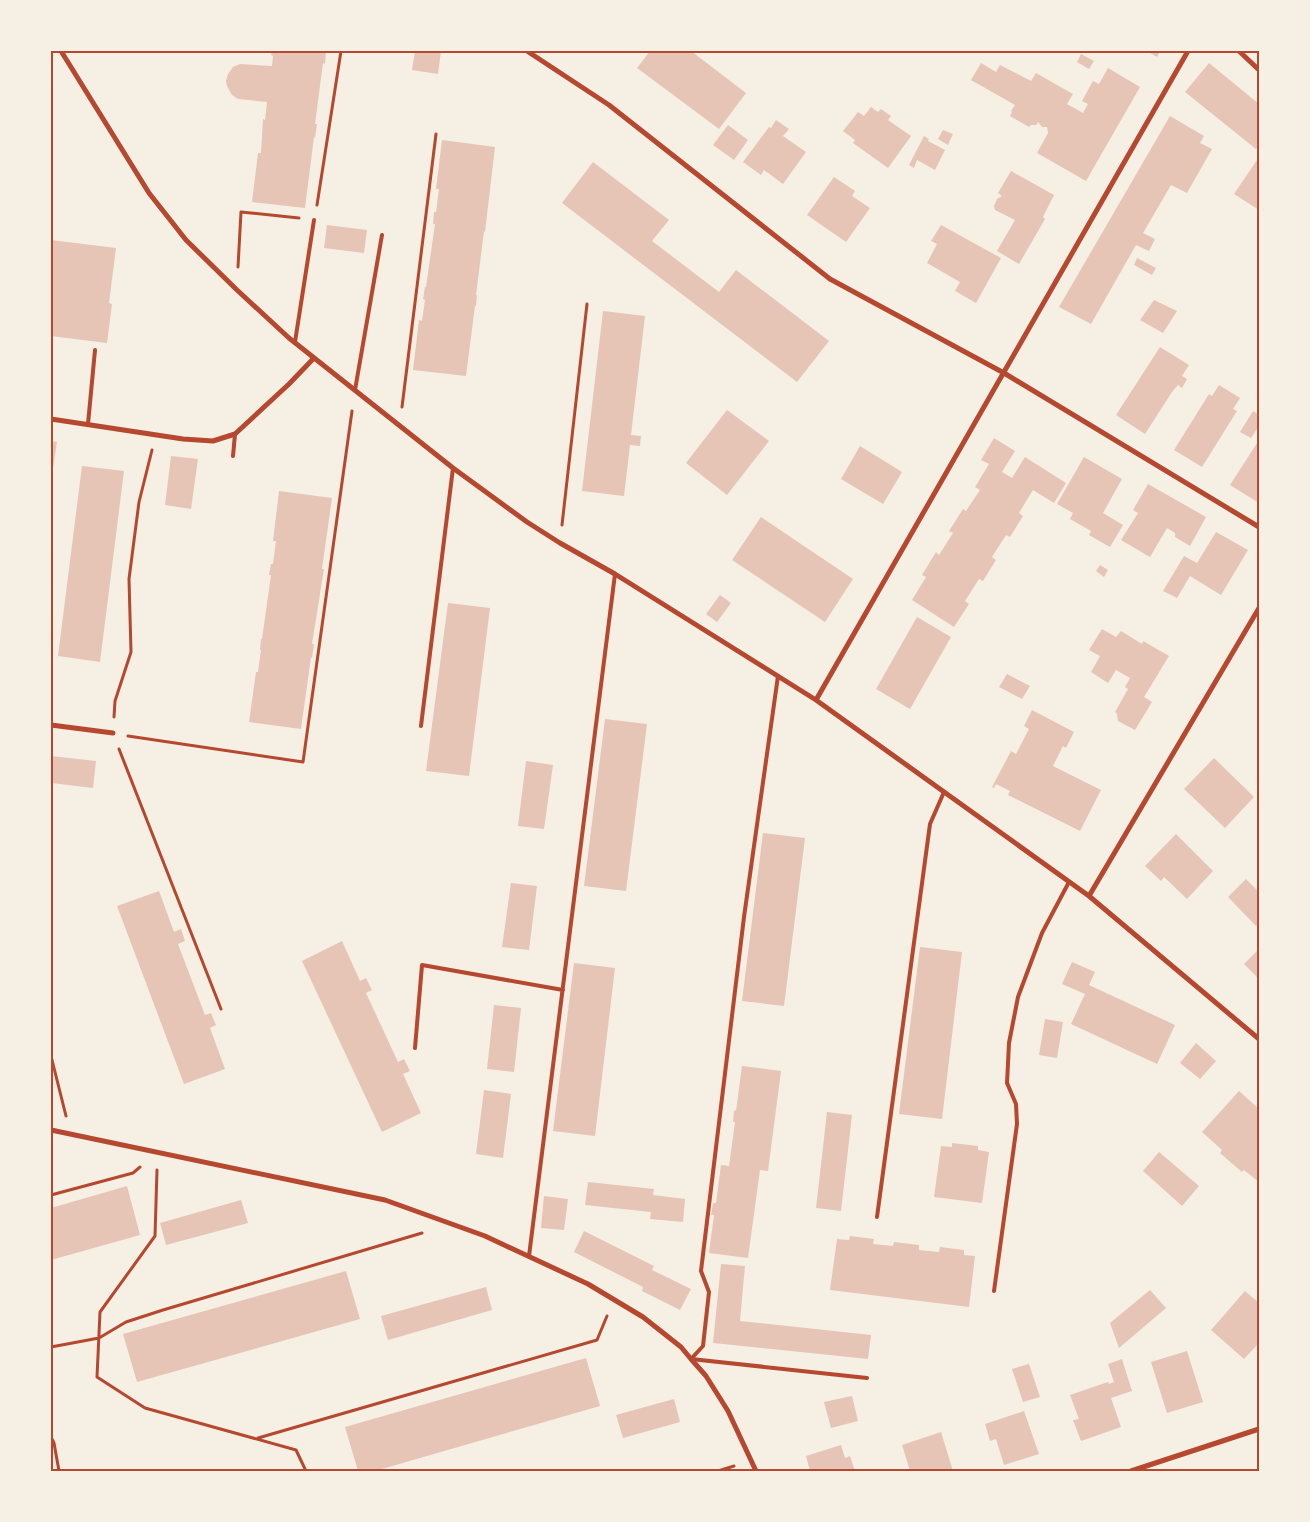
<svg xmlns="http://www.w3.org/2000/svg" width="1310" height="1522" viewBox="0 0 1310 1522" font-family="'Asap Condensed',sans-serif">
	<rect width="100%" height="100%" fill="#f6efe4"/>
	<!-- building -->
	<path fill="#e6c5b7" d="M272,51H326L325,64L323,63L315,124H317L315,138L314,137L305,208L252,202L258,153H261L263,119L265,120L267,102L238,99L232,95L227,86L226,81L228,74L233,67L240,64L272,66L273,56L271,55Z
		M415,51H441L438,74L412,70Z
		M650,51H691L746,93L719,129L637,68Z
		M1147,51H1160L1157,57Z
		M1081,54L1094,61L1089,69L1077,62Z
		M981,63L996,72L1000,65L1031,81L1036,73L1073,94L1067,104L1083,113L1088,104L1082,101L1088,90L1093,81L1099,84L1108,68L1140,87L1086,181L1037,153L1048,133L1047,127H1042L1038,122L1036,125H1031L1029,127L1010,116L1012,112L1011,111L1015,105L971,80Z
		M1209,63L1259,104V146L1256,149L1185,92Z
		M871,107L878,112L881,109L891,116L888,120L911,136L888,168L853,143L855,140L843,131L858,112L864,116Z
		M1170,116L1204,136L1200,143L1212,149L1187,193L1171,185L1143,233L1155,239L1149,251L1136,245L1091,324L1059,307Z
		M776,120L789,129L783,136L806,152L783,184L764,170L761,175L743,162L769,127L771,128Z
		M728,125L748,140L734,160L713,145Z
		M943,130L953,134L948,145L938,139Z
		M924,136L929,139L928,141L945,150L935,170L917,160L914,168L909,165Z
		M442,140L495,147L485,232L484,231L476,295H477L476,306H475L466,376L413,370L419,320L422,321L425,300L423,299L425,287H426L435,224H433L434,212H436L439,189H436Z
		M1259,157V210L1234,194Z
		M593,162L669,220L652,241L719,292L736,270L829,341L797,382L562,203Z
		M1011,171L1054,195L1043,217L1045,219L1019,264L997,251L1015,220L995,210L994,206L997,199L1002,196L998,193Z
		M834,177L855,191L852,196L870,208L846,242L807,215Z
		M327,225L367,230L364,253L324,248Z
		M941,225L1001,258L976,303L955,291L960,282L927,263L937,244L931,241Z
		M51,240L116,248L109,303L112,304L107,343L51,336Z
		M1137,258L1156,268L1152,275L1134,265Z
		M1154,300L1177,311L1163,333L1140,320Z
		M603,311L645,316L631,435L641,436L640,446L630,445L624,496L582,491Z
		M1160,347L1189,365L1182,376L1187,379L1182,388L1178,385L1172,392L1145,434L1116,415Z
		M1219,385L1240,398L1233,409L1237,411L1202,467L1174,450L1209,394L1212,396Z
		M727,410L769,441L727,495L686,463Z
		M1253,411L1259,415V426L1251,438L1240,432Z
		M994,438L1015,451L1002,472L1012,478L1025,457L1066,483L1054,503L1033,490L1019,513L1023,516L1010,537L1006,535L992,557L996,560L983,581L979,579L965,601L969,604L954,627L912,600L926,577L922,575L936,552L939,555L953,533L949,531L963,509L966,511L980,490L975,487L989,464L981,460Z
		M1259,440V503L1230,485Z
		M51,441L57,442L52,474H51Z
		M860,446L902,472L883,504L841,479Z
		M171,456L198,459L191,509L165,505Z
		M1084,457L1122,479L1103,513L1123,525L1110,547L1089,535L1091,531L1070,519L1073,513L1057,504Z
		M82,466L124,471L100,662L58,656Z
		M1148,484L1206,517L1190,546L1175,537V533L1167,528L1150,557L1121,540L1138,513L1133,510Z
		M279,491L332,498L322,569H324L312,644H314L312,658L311,657L301,729L249,722L256,672H258L261,650H260L261,639H262L271,575H269L271,564H273L276,541H273Z
		M761,517L853,579L825,622L732,560Z
		M1216,532L1248,550L1221,595L1190,576L1177,598L1163,591L1184,556L1197,563Z
		M1100,565L1108,570L1104,577L1096,571Z
		M720,595L731,603L717,622L706,614Z
		M448,603L490,608L469,776L426,771Z
		M917,617L951,637L910,709L876,689Z
		M1102,629L1116,637L1121,631L1142,644L1143,641L1169,656L1144,697L1152,702L1135,730L1118,721L1117,714L1115,712L1128,689L1125,687L1130,678L1116,670L1108,683L1091,672L1100,656L1089,650Z
		M1007,674L1030,686L1022,699L999,687Z
		M1032,710L1074,732L1066,748L1063,746L1053,766L1101,790L1080,831L1008,795L1010,791L996,784L994,788L992,787L1011,751L1016,754L1029,729L1024,726Z
		M605,719L647,724L626,891L584,886Z
		M51,756L96,761L93,788L51,783Z
		M1214,758L1254,797L1225,828L1184,789Z
		M526,761L553,765L544,829L518,826Z
		M763,833L805,838L784,1006L742,1001Z
		M1176,834L1213,871L1187,899L1164,877L1161,881L1145,866Z
		M1246,879L1259,892V923L1256,926L1228,897Z
		M511,883L537,886L529,950L502,947Z
		M159,891L174,932L181,929L185,941L178,944L205,1015L211,1013L216,1025L210,1028L225,1069L184,1084L117,906Z
		M342,941L360,981L366,978L372,990L366,993L398,1062L404,1059L410,1071L403,1074L421,1113L382,1132L302,961Z
		M920,947L962,952L942,1119L899,1114Z
		M1259,949V979L1244,964Z
		M1072,962L1095,972L1089,985L1175,1025L1157,1064L1071,1024L1085,994L1062,984Z
		M574,963L615,968L595,1136L553,1131Z
		M494,1005L521,1008L514,1072L487,1069Z
		M1045,1019L1063,1022L1057,1058L1039,1055Z
		M1196,1043L1216,1061L1200,1079L1180,1063Z
		M742,1066L781,1071L768,1171L760,1170L748,1258L709,1253L714,1215H711L713,1203H716L721,1165L729,1166L735,1122H733L734,1110L736,1111Z
		M484,1090L511,1094L503,1158L476,1154Z
		M1239,1091L1259,1109L1257,1113L1259,1114V1182L1244,1170L1242,1172L1220,1153L1222,1150L1202,1132Z
		M827,1112L852,1115L841,1211L816,1208Z
		M952,1143L978,1146V1150L989,1152L982,1203L934,1197L941,1146L952,1147Z
		M1159,1152L1199,1186L1182,1206L1143,1171Z
		M588,1182L654,1189L653,1195L685,1199L683,1222L650,1219L651,1212L585,1205Z
		M127,1186L140,1235L51,1260V1208Z
		M544,1196L568,1199L564,1230L541,1228Z
		M241,1200L248,1223L166,1245L160,1223Z
		M584,1231L654,1266L652,1270L691,1289L680,1310L642,1291L643,1287L574,1252Z
		M850,1236L874,1239L873,1244L893,1246L894,1242L919,1245V1250L939,1252L940,1247L964,1250V1255L975,1256L969,1307L830,1290L837,1239L849,1240Z
		M721,1264L745,1266L740,1321L871,1335L868,1359L713,1343Z
		M346,1271L360,1319L137,1382L123,1334Z
		M486,1287L492,1310L388,1340L381,1316Z
		M1150,1290L1166,1308L1119,1348L1110,1323Z
		M1245,1291L1259,1303V1343L1244,1359L1211,1330Z
		M1187,1351L1203,1402L1167,1413L1151,1362Z
		M586,1358L600,1406L375,1471H358L345,1427Z
		M1122,1359L1132,1391L1111,1398L1121,1427L1081,1441L1073,1420L1079,1419L1070,1395L1108,1382L1109,1384L1114,1382L1108,1364Z
		M1029,1364L1040,1397L1023,1402L1012,1369Z
		M852,1396L858,1421L831,1428L824,1402Z
		M674,1399L680,1422L623,1438L616,1415Z
		M1024,1411L1039,1454L1004,1465L996,1439L990,1441L985,1424Z
		M941,1432L953,1471H910L902,1445Z
		M841,1445L845,1458L850,1456L855,1471H810L806,1456Z"/>
	<g fill="none" stroke-linecap="round" stroke-linejoin="round">
		<!-- path -->
		<path stroke="#b5482f" stroke-width="3" d="M317,205L341,51
			M238,267L241,212L299,218
			M402,407L436,134
			M562,525L587,304
			M114,717L115,701L131,652L129,579L139,502L152,450
			M128,736L303,762L352,411
			M119,749L221,1009
			M51,1056L66,1116
			M157,1170L155,1236L100,1312L97,1377L145,1408L296,1450L306,1471
			M51,1195L133,1173L140,1167
			M51,1347L99,1338L126,1322L163,1310L422,1233
			M51,1437L54,1443L59,1471
			M258,1438L597,1340L607,1316
			M718,1471L734,1466"/>
		<!-- service -->
		<path stroke="#b5482f" stroke-width="4" d="M295,342L314,220
			M355,390L382,235
			M88,424L95,350
			M233,456L235,434
			M421,726L453,468
			M415,1048L422,965L563,990
			M877,1217L930,824L944,792
			M529,1256L615,574
			M994,1291L1017,1124L1016,1104L1007,1083L1009,1043L1018,997L1042,933L1069,882
			M691,1359L703,1346L709,1292L701,1271L744,917L778,676
			M691,1359L867,1378"/>
		<!-- minor -->
		<path stroke="#b5482f" stroke-width="5" d="M61,51L149,193L186,240L237,290L289,338L453,468L527,522L560,543L615,574L816,700L1089,896L1259,1039
			M527,51L609,105L830,279L1004,373L1259,527
			M1239,51L1259,70
			M51,419L183,439L213,441L235,434L289,384L314,358
			M816,700L1188,51
			M51,725L113,733
			M1089,896L1259,608
			M51,1130L385,1200L485,1236L588,1284L643,1317L681,1347L691,1359L706,1376L728,1411L756,1471
			M1131,1471L1259,1429"/>
	</g>
	<!-- border -->
	<rect width="1310" height="1522" fill="none" stroke="#f6efe4" stroke-width="105"/>
	<rect x="52" y="52" width="1206" height="1418" fill="none" stroke="#b5482f" stroke-width="2"/>
</svg>
